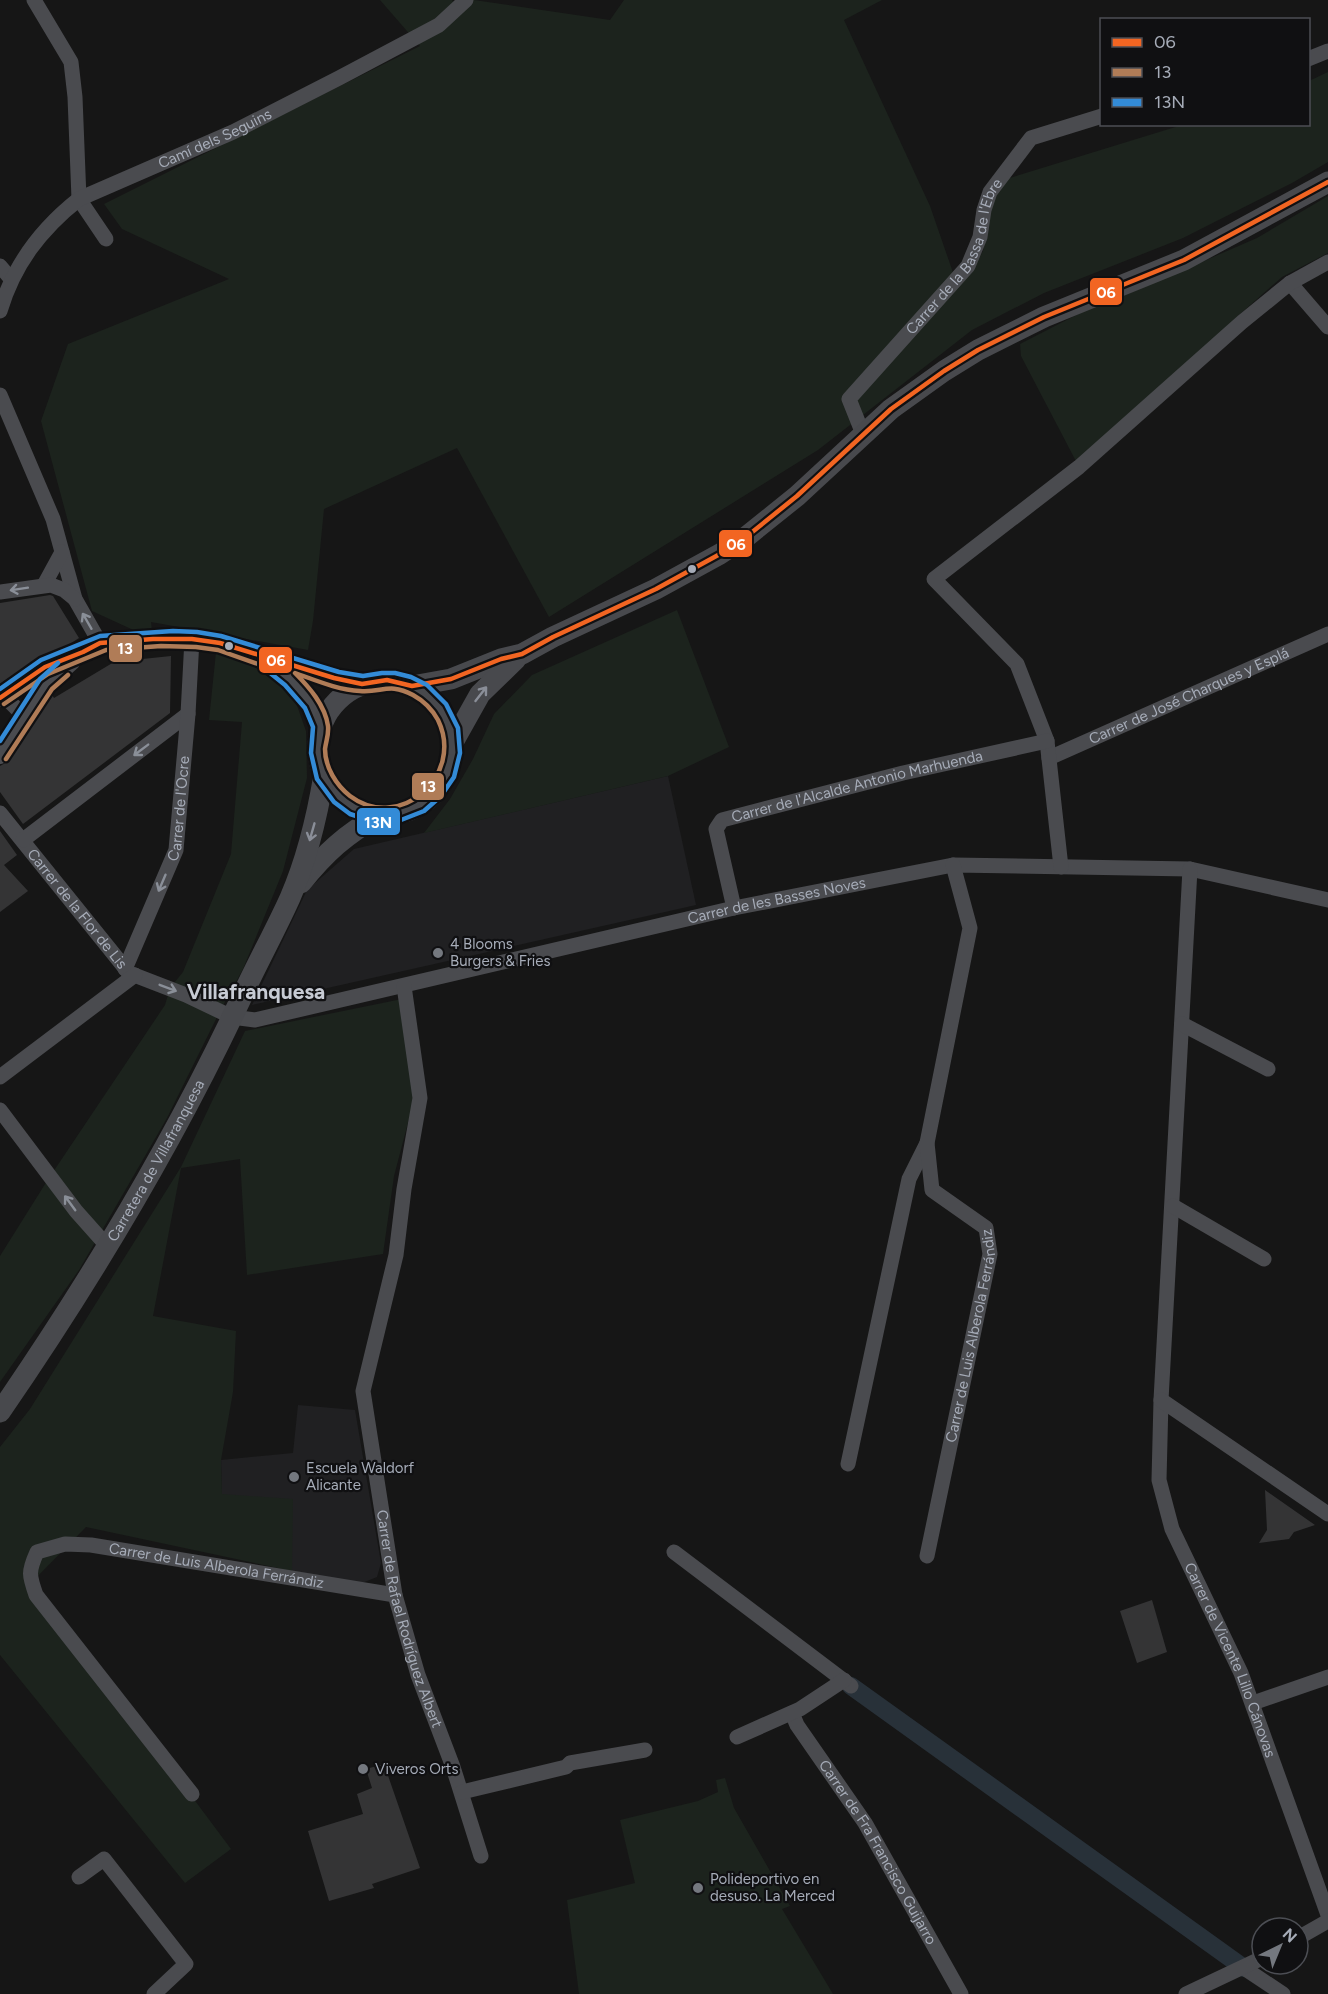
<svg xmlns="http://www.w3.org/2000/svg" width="1328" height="1994" viewBox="0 0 1328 1994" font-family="Figtree,sans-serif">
	<rect width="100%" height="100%" fill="#161616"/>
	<!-- built -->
	<path fill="#202022" d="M668,776L696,905L252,1005L307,890L354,849Z
		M298,1405L355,1410L381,1563L377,1577L362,1583L292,1571L222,1495L221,1460L293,1453Z"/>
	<!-- green -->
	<path fill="#1c231d" d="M380,0H452L458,8L466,0H474L610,20L624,0H882L844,20L930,206L958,287L969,276L983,251L993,197L1003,180L1182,125L1308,124L1309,81L1328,72V162L1292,183L1183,238L1044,293L972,330L818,450L549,617L457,448L324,509L313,621L308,650L151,622L153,639L92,611L41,421L68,344L229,279L122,229L104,204L420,46Z
		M1328,196V253L1282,277L1239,315L1079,467L1021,356L1020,344L1088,309L1114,300L1257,238Z
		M677,610L729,747L668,776L424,833L450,799L473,759L494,714L532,675Z
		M216,652L265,667L294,697L306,731L307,778L283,871L243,969L220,1011L167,1118L79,1270L0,1382V1256L47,1181L165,1005L170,988L183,972L231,854L242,722L209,720Z
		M402,999L415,1096L394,1176L383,1254L247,1275L240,1159L181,1168L153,1316L236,1331L233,1392L221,1460L222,1494L293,1499L292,1571L86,1527L32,1582L231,1849L185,1883L0,1655V1447L30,1409L181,1167L245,1031Z
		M725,1778L734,1808L790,1906L782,1909L833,1994H579L567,1900L635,1883L620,1820L698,1801L718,1792L716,1780Z"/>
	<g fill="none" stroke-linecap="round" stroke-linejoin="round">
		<!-- canal -->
		<path stroke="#283139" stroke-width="18" d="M851,1686L1244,1968"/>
	</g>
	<!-- building -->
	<path fill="#343435" d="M50,595L53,596L79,638L65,647L39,658L0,684V603Z
		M171,656L170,713L23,824L0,792V766L9,761L52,695L54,698L114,662Z
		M0,831L17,855L4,865L28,891L0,912Z
		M1265,1490L1315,1525L1294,1532L1289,1539L1259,1543L1267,1530Z
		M1152,1600L1167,1652L1137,1663L1120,1611Z
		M384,1764L420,1868L372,1884L374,1888L329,1901L308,1831L363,1814L357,1794L372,1788L366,1769Z"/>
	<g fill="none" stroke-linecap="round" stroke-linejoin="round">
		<!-- minor -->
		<g stroke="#4a4b4f" stroke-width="15">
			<path d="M34,0L71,62L75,97L79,199"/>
			<path d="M1308,59L1328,51"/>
			<path d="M79,199L106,239"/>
			<path d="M0,266L11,279"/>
			<path d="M1290,283L1328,327"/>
			<path id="s1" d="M0,311C14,264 41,229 79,199L233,132L339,78L439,25L466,0"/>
			<path d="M0,395L53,519L75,599L100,643"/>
			<path id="s2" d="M863,434L849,399L968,266L980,237L984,210L990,192L1031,138L1102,116"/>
			<path d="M44,585L62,552"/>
			<path d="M0,592L51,585L64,590L75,599"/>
			<path d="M4,696L25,717"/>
			<path id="s3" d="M1049,758L1328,634"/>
			<path id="s4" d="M0,813L129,973L186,995L232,1017L255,1020L734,908L953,865L1190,869L1328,900"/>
			<path d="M23,840L188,714"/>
			<path d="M1061,867L1047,741L1017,664L934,579L1079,467L1242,322L1290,283L1328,262"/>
			<path id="s5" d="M1190,869L1161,1400L1159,1480L1172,1529L1241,1673L1328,1915"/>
			<path id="s6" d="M734,908L716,829L722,820L903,773L1047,741"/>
			<path id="s7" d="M125,969L176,850L188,714L192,639"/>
			<path id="s8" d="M404,986L420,1098L404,1189L396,1255L363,1391L395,1595L418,1675L453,1767L481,1856"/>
			<path d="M1182,1024L1268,1069"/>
			<path d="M0,1077L135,975"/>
			<path d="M0,1110L76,1211L108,1247"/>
			<path d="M1173,1206L1264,1259"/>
			<path d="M1161,1400L1328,1514"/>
			<path d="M848,1464L909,1179L927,1143"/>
			<path d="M674,1552L851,1686"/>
			<path id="s9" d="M927,1556L990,1254L986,1228L932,1190L927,1143L970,928L953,865"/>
			<path d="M1253,1703L1328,1677"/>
			<path id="s10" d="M792,1713L797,1725L865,1823L961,1994"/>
			<path d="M737,1737L800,1709L844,1680"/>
			<path d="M462,1792L566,1767L570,1763L645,1750"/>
			<path id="s11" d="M192,1794L36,1595C29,1575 28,1572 37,1552L65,1544L91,1545L395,1595"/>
			<path d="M79,1877L104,1859L186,1964L154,1994"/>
			<path d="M1298,1938L1328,1921"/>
			<path d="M1244,1968L1283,1994"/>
			<path d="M1186,1994L1262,1958"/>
		</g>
		<!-- tertiary -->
		<path stroke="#4a4b4f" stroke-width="18" d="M270,662C299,683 307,694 321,728
			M0,698L45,667L83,652L100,643L153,639H192L220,643L263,658L283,661L319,674L362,684
			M0,755L46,684L72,661"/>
		<!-- secondary -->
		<g stroke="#48494d" stroke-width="21">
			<circle cx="385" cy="748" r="67"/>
			<path d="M412,686L451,679L501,659L522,654L553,637L656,589L720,554L746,537L797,496L891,409L944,371L978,350L1044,317L1184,260L1328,182"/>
			<path d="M452,744L480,694L516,659"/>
			<path d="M301,883C325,853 346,834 380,815"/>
			<path id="s12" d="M0,1412C93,1277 175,1140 244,992C259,960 276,929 290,898C307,859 317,817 324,775"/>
		</g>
		<defs>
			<path id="bus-1" d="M0,698L45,667L83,652L100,643L153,639H192L220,643L334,678L362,684L387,680L412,686L451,679L501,659L522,654L553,637L656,589L720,554L746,537L797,496L891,409L944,371L978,350L1044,317L1184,260L1328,182"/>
			<path id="bus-2" d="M295,673C315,680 338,690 360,691C382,693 389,682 413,695C424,701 432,709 438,720C465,776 399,833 350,796C336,785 325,767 325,749C326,741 329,734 328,726C325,705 309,687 295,673Z
				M4,704L48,674L106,650L161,646L196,647L218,650L258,664
				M6,759L52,689L68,675"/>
			<path id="bus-3" d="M0,689L41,660L100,636L173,631L197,632L221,636L339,672L363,676L382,673H395L411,677L427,685L446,704L458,728L460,753L454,777L441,796L424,811L401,820L375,822L350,814L334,802L317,779L311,753L313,727L305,708L285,685L259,664
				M0,741L40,679L58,663"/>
		</defs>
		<!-- bus-1 casing -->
		<use href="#bus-1" stroke="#101012" stroke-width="9"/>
		<!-- bus-2 casing -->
		<use href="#bus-2" stroke="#101012" stroke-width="9"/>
		<!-- bus-3 casing -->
		<use href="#bus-3" stroke="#101012" stroke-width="9"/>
		<!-- bus-1 -->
		<use href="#bus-1" stroke="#f26522" stroke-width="4.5"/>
		<!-- bus-2 -->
		<use href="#bus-2" stroke="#b07c57" stroke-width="4.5"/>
		<!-- bus-3 -->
		<use href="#bus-3" stroke="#338bd7" stroke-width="4.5"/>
	</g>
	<!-- one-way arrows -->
	<defs><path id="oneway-shaft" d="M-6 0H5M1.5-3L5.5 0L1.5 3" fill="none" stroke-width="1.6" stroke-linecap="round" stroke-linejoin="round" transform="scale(1.5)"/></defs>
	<g stroke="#8a8f98">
		<use href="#oneway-shaft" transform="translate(19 589) rotate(171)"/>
		<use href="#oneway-shaft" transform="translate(87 621) rotate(-120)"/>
		<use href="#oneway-shaft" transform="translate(141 750) rotate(143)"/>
		<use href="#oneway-shaft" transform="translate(162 883) rotate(113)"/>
		<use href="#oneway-shaft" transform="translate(168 988) rotate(21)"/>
		<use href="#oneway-shaft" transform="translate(70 1203) rotate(-126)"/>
	</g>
	<g stroke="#8a8e98">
		<use href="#oneway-shaft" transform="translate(481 694) rotate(-52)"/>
		<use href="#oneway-shaft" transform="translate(312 832) rotate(106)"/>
	</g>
	<!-- markers -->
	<g fill="#a6acb8" stroke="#101012" stroke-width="2">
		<circle cx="692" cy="569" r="5"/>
		<circle cx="229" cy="646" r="5"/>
	</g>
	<g fill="#74787f" stroke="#101012" stroke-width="2">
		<circle cx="438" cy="953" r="6"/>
		<circle cx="294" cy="1477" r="6"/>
		<circle cx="363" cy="1769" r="6"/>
		<circle cx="698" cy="1888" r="6"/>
	</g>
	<g text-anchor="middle" stroke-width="4.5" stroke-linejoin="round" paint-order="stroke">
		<!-- street labels -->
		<g font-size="15" fill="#a6acb8" stroke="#101012">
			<text dy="5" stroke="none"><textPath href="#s1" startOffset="288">Camí dels Seguins</textPath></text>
			<text dy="5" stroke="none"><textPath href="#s2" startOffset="218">Carrer de la Bassa de l'Ebre</textPath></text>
			<text dy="5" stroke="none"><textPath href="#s3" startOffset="153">Carrer de José Charques y Esplá</textPath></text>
			<text dy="5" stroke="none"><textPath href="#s6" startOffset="231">Carrer de l'Alcalde Antonio Marhuenda</textPath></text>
			<text dy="5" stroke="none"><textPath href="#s7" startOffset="171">Carrer de l'Ocre</textPath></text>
			<text dy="5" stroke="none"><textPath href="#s4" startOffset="876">Carrer de les Basses Noves</textPath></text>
			<text dy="5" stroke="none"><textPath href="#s4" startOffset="123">Carrer de la Flor de Lis</textPath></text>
			<text dy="5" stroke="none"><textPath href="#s12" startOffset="296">Carretera de Villafranquesa</textPath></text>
			<text dy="5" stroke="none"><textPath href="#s9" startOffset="225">Carrer de Luis Alberola Ferrándiz</textPath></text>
			<text dy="5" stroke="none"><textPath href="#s11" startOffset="480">Carrer de Luis Alberola Ferrándiz</textPath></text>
			<text dy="5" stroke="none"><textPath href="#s8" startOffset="645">Carrer de Rafael Rodríguez Albert</textPath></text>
			<text dy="5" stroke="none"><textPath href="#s5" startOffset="806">Carrer de Vicente Lillo Cánovas</textPath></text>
			<text dy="5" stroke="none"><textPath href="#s10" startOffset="164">Carrer de Fra Francisco Guijarro</textPath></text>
		</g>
		<!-- poi labels -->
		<g font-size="15" fill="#a6acb8" stroke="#101012" text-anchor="start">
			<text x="450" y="949">4 Blooms<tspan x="450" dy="17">Burgers &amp; Fries</tspan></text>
			<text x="306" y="1473">Escuela Waldorf<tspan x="306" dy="17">Alicante</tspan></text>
			<text x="375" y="1774">Viveros Orts</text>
			<text x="710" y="1884">Polideportivo en<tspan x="710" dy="17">desuso. La Merced</tspan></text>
		</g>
		<!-- district labels -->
		<g font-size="21" font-weight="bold" fill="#c7cbd4" stroke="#101012">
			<text x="256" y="999">Villafranquesa</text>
		</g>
	</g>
	<g stroke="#101012" stroke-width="2">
		<rect x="1089" y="277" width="34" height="29" rx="6" fill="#f26522"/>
		<rect x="718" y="529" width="35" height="29" rx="6" fill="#f26522"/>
		<rect x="108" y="634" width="35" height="29" rx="6" fill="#b07c57"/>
		<rect x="258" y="646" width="35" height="28" rx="6" fill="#f26522"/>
		<rect x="411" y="772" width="34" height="29" rx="6" fill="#b07c57"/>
		<rect x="356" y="807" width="45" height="29" rx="6" fill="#338bd7"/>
	</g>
	<g font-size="16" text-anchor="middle" font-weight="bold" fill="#fff">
		<text x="1106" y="298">06</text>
		<text x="736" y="550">06</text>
		<text x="125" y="654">13</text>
		<text x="276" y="666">06</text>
		<text x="428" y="792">13</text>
		<text x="378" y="828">13N</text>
	</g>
	<!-- legend -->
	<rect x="1100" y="18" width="210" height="108" fill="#101012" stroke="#4c4e54" stroke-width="1.5"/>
	<rect x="1112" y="38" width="30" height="9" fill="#f26522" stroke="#4c4e54" stroke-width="1.5"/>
	<text x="1154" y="48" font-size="18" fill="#a6acb8">06</text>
	<rect x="1112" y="68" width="30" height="9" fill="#b07c57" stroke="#4c4e54" stroke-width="1.5"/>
	<text x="1154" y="78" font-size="18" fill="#a6acb8">13</text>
	<rect x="1112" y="98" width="30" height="9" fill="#338bd7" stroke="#4c4e54" stroke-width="1.5"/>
	<text x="1154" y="108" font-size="18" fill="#a6acb8">13N</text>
	<!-- north arrow -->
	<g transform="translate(1280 1946) rotate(43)"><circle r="28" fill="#101012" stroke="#4c4e54" stroke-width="1.5"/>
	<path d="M0-4.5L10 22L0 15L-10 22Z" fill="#74787f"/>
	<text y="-9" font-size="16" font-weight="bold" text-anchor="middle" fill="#a6acb8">N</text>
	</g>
</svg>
